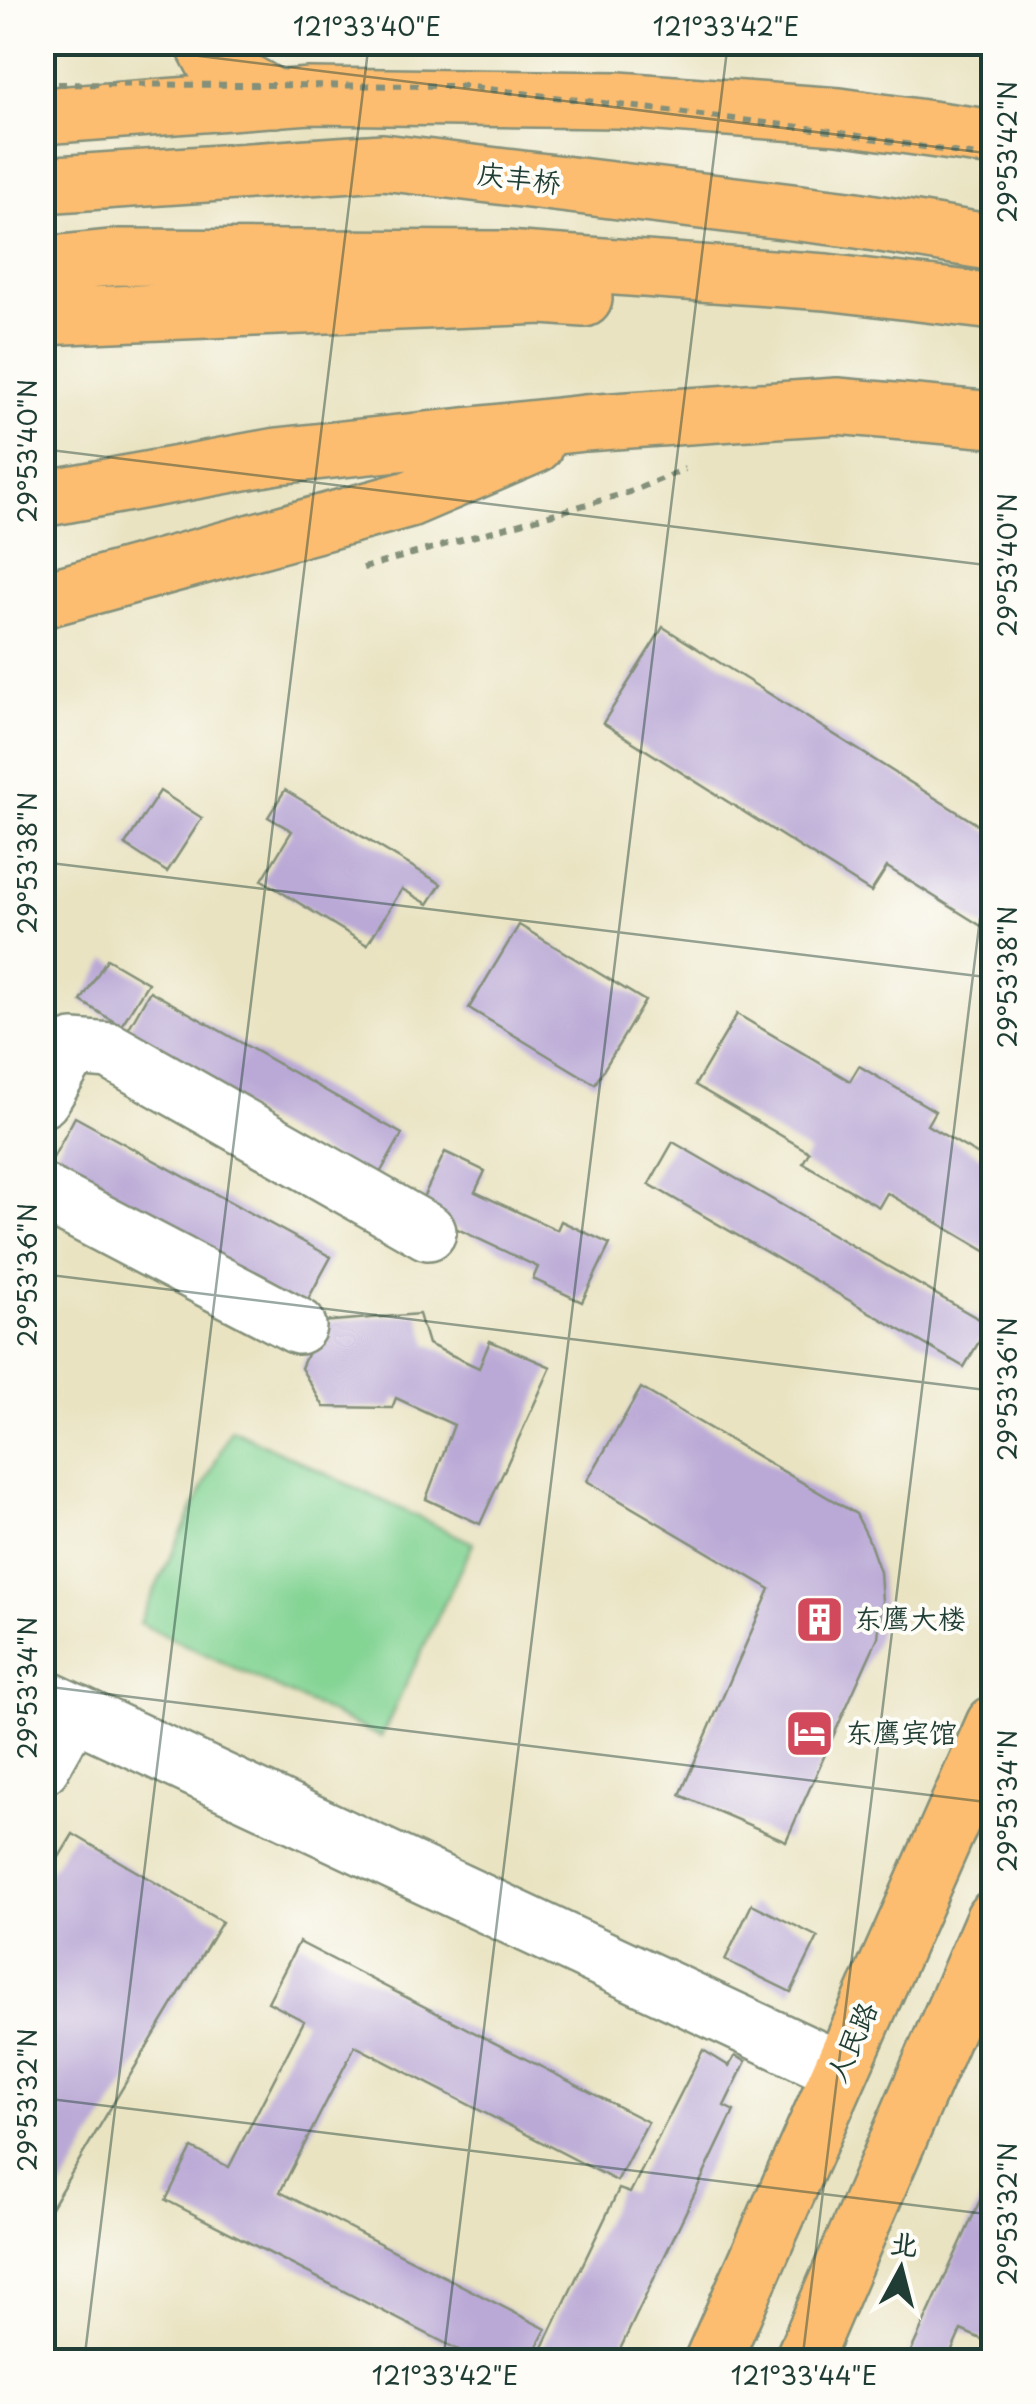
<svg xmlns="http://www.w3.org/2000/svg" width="1036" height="2404" viewBox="0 0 1036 2404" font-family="'Playpen Sans','LXGW WenKai TC',sans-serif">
	<rect width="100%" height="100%" fill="#fdfcf7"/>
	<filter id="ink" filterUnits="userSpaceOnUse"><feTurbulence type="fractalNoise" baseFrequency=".01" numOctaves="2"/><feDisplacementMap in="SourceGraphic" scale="20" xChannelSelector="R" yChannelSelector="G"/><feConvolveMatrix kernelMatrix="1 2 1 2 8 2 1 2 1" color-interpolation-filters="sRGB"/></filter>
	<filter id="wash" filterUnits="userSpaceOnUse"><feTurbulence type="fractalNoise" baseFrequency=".0048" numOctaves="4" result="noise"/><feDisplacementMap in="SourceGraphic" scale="40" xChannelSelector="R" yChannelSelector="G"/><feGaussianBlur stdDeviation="2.25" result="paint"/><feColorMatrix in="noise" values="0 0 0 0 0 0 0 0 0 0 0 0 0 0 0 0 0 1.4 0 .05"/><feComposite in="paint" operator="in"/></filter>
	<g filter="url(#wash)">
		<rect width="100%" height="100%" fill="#e9e3c1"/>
		<!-- green -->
		<path fill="#84d494" stroke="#528864" stroke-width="2.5" d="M231,1429L473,1543L381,1737L139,1623Z"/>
		<g id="blocks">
			<!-- building -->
			<path fill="#baa9d6" d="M663,627L994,835V934L887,867L871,892L603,723Z
				M285,790L441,884L428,904L402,889L367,945L262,880L292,831L268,817Z
				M160,791L202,818L167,872L125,845Z
				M519,925L645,1001L595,1084L469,1008Z
				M107,959L148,983L121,1026L81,1001Z
				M150,991L402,1134L375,1182L122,1040Z
				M737,1014L850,1081L859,1066L935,1111L927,1125L994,1164V1256L887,1193L879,1207L803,1163L809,1152L695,1085Z
				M75,1117L331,1257L302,1310L46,1171Z
				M673,1142L989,1325L964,1367L649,1184Z
				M445,1152L485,1171L475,1192L557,1230L561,1221L610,1244L582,1302L533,1279L538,1267L417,1210Z
				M419,1314L428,1344L479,1368L490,1341L551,1367L480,1524L426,1499L454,1425L396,1398L392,1408L324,1407L301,1368L321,1322Z
				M641,1388L856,1514L868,1538L880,1572L882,1601L878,1637L786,1841L680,1795L770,1589L587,1481Z
				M73,1834L222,1922L50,2209L42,2205V1885Z
				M752,1904L818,1937L791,1992L725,1960Z
				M299,1942L648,2122L617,2181L355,2046L280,2192L546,2329L529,2362H482L166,2200L192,2148L229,2167L304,2021L268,2002Z
				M703,2050L729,2066L735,2056L746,2061L724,2106L734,2111L614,2362H536L619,2189L630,2193Z
				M994,2170L992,2344L961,2330L947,2362H906Z"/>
		</g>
	</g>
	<g filter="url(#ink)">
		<use href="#blocks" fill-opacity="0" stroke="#84907a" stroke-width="2.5"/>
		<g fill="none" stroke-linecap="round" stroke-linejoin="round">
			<defs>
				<path id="minor" d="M42,1099L73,1048L110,1051L428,1232
					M42,1192L298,1326
					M42,1697L840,2070
					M42,1766L73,1711"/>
				<path id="major" d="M203,42L214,63L276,99
					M42,116L310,96L618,100L839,116L994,138
					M42,185L383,162L857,220L994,243
					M42,265L119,257L505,259L826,282L994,302
					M42,317L542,296L584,299
					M42,499L277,456L585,423L837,406L994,420
					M42,600L409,499L535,445
					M712,2362L994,1724
					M802,2362L994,1918"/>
			</defs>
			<!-- minor casing -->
			<use href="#minor" stroke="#84907a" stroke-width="60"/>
			<!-- major casing -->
			<use href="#major" stroke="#84907a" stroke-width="60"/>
			<!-- path -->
			<path stroke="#84907a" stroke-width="6" stroke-dasharray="8 8" stroke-linecap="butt" d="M363,568L630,492L685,469"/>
			<!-- minor -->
			<use href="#minor" stroke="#fff" stroke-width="55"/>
			<!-- major -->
			<use href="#major" stroke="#fcbd6f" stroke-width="55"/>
			<!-- path-bridge -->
			<path stroke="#84907a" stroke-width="6" stroke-dasharray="8 8" stroke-linecap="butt" d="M42,84L464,86L824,130L994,159"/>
		</g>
	</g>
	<!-- ticks -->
	<path fill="none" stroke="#1f3d34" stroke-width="2.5" stroke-opacity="0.45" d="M86,42L994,154M42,449L994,566M42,862L994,978M42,1274L994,1391M42,1686L994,1803M42,2098L994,2215M84,2362L369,42M443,2362L728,42M802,2362L994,805"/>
	<!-- icons -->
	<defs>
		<symbol id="building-square" viewBox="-11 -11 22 22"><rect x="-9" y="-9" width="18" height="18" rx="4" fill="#d1495b" stroke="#fdfcf7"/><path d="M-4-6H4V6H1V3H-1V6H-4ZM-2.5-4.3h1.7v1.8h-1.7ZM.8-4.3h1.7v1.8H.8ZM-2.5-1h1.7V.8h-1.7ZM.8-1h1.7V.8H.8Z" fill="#fff"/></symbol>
		<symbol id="hotel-square" viewBox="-11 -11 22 22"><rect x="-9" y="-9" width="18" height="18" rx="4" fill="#d1495b" stroke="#fdfcf7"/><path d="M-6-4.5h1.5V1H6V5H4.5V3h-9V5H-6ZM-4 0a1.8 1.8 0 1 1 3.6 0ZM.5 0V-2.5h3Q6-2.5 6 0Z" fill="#fff"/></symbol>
	</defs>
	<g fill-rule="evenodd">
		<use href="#building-square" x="792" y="1592" width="55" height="55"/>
		<use href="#hotel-square" x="782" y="1706" width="55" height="55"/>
	</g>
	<g text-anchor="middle" stroke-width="8" stroke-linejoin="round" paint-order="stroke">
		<!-- street labels -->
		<g font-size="28" fill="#1f3d34" stroke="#fdfcf7">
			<text transform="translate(519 178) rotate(7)" y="10">庆丰桥</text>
			<text transform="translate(852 2042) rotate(-66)" y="10">人民路</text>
		</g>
		<!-- poi labels -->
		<g font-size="28" fill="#1f3d34" stroke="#fdfcf7" text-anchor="start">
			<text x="854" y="1629">东鹰大楼</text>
			<text x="845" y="1743">东鹰宾馆</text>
		</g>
	</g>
	<!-- margin -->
	<rect width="1036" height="2404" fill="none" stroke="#fdfcf7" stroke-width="110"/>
	<!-- north arrow -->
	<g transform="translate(901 2269) rotate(7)" stroke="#fdfcf7" stroke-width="8" paint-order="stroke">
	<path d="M0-8L18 38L0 25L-18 38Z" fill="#1f3d34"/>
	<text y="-15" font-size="28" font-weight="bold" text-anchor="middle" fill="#1f3d34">北</text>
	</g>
	<rect x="55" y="55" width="926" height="2294" fill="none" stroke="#1f3d34" stroke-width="4"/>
	<g font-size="25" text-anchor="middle" fill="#1f3d34">
		<text x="367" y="36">121°33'40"E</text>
		<text x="726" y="36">121°33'42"E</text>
		<text transform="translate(1008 152) rotate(-90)" y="9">29°53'42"N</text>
		<text transform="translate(28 451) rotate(-90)" y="9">29°53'40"N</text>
		<text transform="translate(1008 565) rotate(-90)" y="9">29°53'40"N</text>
		<text transform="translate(28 863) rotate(-90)" y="9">29°53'38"N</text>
		<text transform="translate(1008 977) rotate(-90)" y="9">29°53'38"N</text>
		<text transform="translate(28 1275) rotate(-90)" y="9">29°53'36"N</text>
		<text transform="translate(1008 1389) rotate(-90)" y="9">29°53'36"N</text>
		<text transform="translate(28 1688) rotate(-90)" y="9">29°53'34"N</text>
		<text transform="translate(1008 1801) rotate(-90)" y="9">29°53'34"N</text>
		<text transform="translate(28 2100) rotate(-90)" y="9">29°53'32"N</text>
		<text transform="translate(1008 2214) rotate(-90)" y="9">29°53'32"N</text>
		<text x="445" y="2385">121°33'42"E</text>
		<text x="804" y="2385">121°33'44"E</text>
	</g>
</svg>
